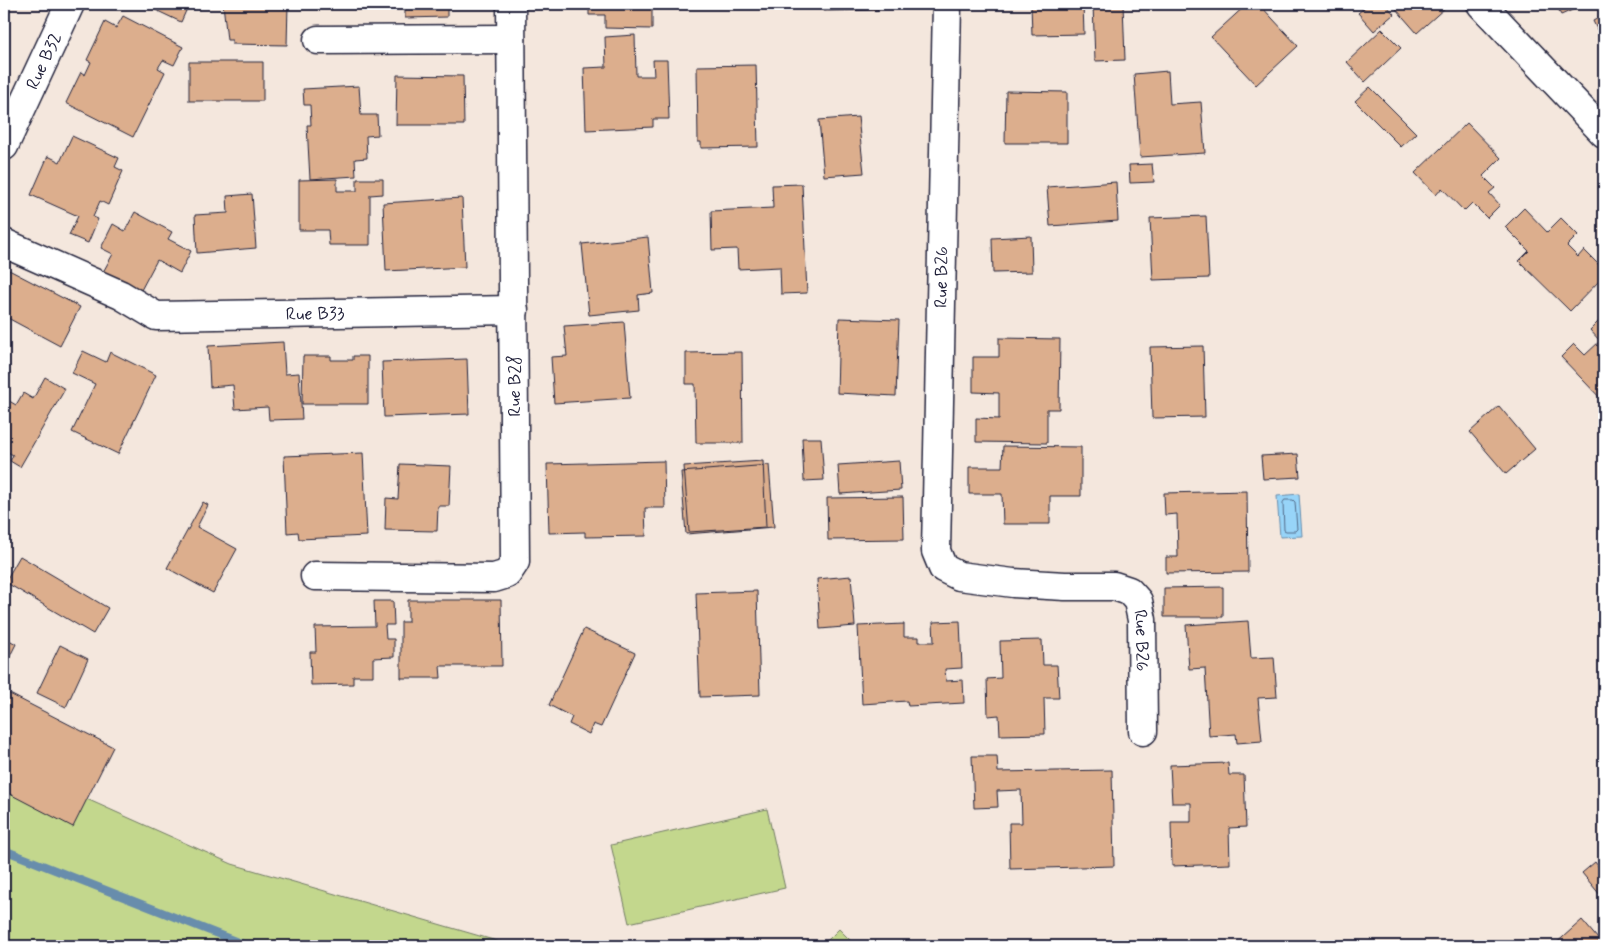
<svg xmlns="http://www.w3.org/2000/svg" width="1608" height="950" viewBox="0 0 1608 950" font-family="Mynerve,sans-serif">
	<rect width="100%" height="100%" fill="#f4e7dd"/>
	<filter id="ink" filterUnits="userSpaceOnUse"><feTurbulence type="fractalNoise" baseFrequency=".02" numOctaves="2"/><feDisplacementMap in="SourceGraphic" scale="10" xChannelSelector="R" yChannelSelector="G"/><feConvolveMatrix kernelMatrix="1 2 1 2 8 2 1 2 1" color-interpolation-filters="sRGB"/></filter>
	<g filter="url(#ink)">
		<!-- green -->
		<path fill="#c3d78d" stroke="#727c64" d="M4,762L232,864L514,946H4Z
			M767,809L785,888L629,923L611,845Z
			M839,929L856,946H822Z"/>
		<!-- water -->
		<path fill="#97d4f8" stroke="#688dac" d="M1299,494L1302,536L1280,537L1277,496Z"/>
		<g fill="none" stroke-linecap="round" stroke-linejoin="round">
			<!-- shore -->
			<path stroke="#516987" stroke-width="1" d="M1285,500H1293L1295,502L1297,529L1295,531H1286L1284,530L1283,503Z"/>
			<!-- stream -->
			<path stroke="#688dac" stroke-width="8" d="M4,850L248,946"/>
		</g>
		<!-- building -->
		<path fill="#dcae8d" stroke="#22223b" d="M143,4H189L181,22Z
			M223,4H288L287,45L232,44V40H227Z
			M405,4H447V17L405,18Z
			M589,4H652V29L605,28V15H589Z
			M718,4H773L718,6Z
			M824,4H877L878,10L824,11Z
			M1031,4H1083L1084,34L1032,35Z
			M1093,4H1123L1125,60L1095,61Z
			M1247,4H1259L1298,46L1256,85L1211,37Z
			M1369,4H1385L1394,14L1374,31L1358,13Z
			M1401,4H1444L1446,7L1417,33L1396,9Z
			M1555,4H1586L1561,15Z
			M1604,15V44L1593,21Z
			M123,16L183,47L174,65L163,60L158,68L165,72L133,137L66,103L81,72L85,75L91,62L87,60L105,22L116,28Z
			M1382,29L1401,48L1365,82L1347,62Z
			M635,35L636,76H654L653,60H667L669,119H653V127L586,130L584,68L606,67L605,37Z
			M189,62H263V101H189Z
			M756,65L758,147L701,148V142H698L697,66Z
			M1168,71L1170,104L1201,102L1205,153L1140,157L1134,74Z
			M397,75L463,76L464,125H396Z
			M359,86L361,115H377L378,135L366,136L367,158L355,159L356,176L310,179L307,125H311L310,105H304L303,89Z
			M1370,87L1416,133L1401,147L1355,101Z
			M1006,91L1067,92V143H1005Z
			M858,117L864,173L824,176L819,120Z
			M1467,123L1501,158L1483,176L1495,188L1489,193L1500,205L1487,218L1472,203L1464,211L1442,188L1436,195L1415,173Z
			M72,136L119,158L115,167L123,171L108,205L100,201L93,217L98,219L88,243L69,235L78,216L31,195L48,156L60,162Z
			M1152,164L1154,182L1130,183L1129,165Z
			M337,179V191H357V179H383V194L370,195V245H329L328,230H299V180Z
			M1116,182L1118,221L1050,226L1047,187Z
			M802,184L807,293L781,294L780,267L738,269L737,249L712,250L711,211L773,208L772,185Z
			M252,194L256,248L197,253L195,215L228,213L227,196Z
			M462,198L465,267L386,271L383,203Z
			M1524,208L1547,232L1561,218L1578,235L1567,246L1578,257L1584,250L1604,270V276L1570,311L1519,261L1529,251L1505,227Z
			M135,212L172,232L168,239L191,251L180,273L157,260L140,292L103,272L113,254L101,248L113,224L125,231Z
			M1206,216L1209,278L1153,280L1150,218Z
			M1031,236L1032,272L993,273L992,238Z
			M648,237L653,293L638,295L639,310L589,315L582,244Z
			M9,270L80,307L60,346L4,316V281Z
			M1604,316V402L1561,357L1574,344L1585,355L1600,341L1590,330Z
			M839,318L899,320L896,396L837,393Z
			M624,322L630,398L554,403L551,357L567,356L564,326Z
			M999,338L1060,339L1059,409H1047V443L976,442V418L999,419V393L973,392V357H999Z
			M283,342L285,374L299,373L302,419L269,420L268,407L235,409L233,385L210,387L208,346Z
			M1203,346L1205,417L1152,418L1150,347Z
			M83,351L106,362L110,352L156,375L118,454L72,432L95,384L72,373Z
			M742,352L743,443H696L695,384H686V353Z
			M303,356H331V360H353V356H368V404H302Z
			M467,359L469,414L384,417L382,362Z
			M45,377L65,389L20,467L10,461L13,455L4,450V398L16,405L23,393L33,399Z
			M1499,406L1535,449L1506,474L1470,432Z
			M802,438H821L824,480L804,481Z
			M1003,446L1081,447V496H1050V524H1003L1002,494H969V467H1002Z
			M363,453L367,536L299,539L298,532L287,533L284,456Z
			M1298,454L1300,477L1263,479L1261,456Z
			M664,461L665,508H645L646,536L585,537V532L549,533L547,464Z
			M763,461L766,527L689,532L684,466Z
			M899,461L901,490L840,494L838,465Z
			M400,464L451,466L449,506H438L437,531L385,530L386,498L398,499Z
			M769,465L774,527L686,534L681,472Z
			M1247,491L1248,572L1166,573V557H1178L1177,514L1165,515L1164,493Z
			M903,497L904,539L828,540L827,498Z
			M203,502L208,505L197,527L237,549L213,593L167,568Z
			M20,556L108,608L93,634L5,582Z
			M851,576L855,626L820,629L817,579Z
			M1223,587V617H1164V588Z
			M757,591L760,695L700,697L696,593Z
			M408,600H501L502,666H440L441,678H401V622H408Z
			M374,601H393L394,625H385L386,639H394V657L373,658V676H353V684L311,685L310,652H316L315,627L375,626Z
			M960,621L962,668L945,669L946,681L963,680L964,703L908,706L907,701L862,704L858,626L904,624V637H919V642H934L933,622Z
			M1248,621L1251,658L1274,657L1277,697L1258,698L1262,741L1237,743L1236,734L1209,736L1205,668L1189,669L1186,625Z
			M584,629L635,653L601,727L593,724L589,734L569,724L572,717L549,705Z
			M4,637L16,644L4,668Z
			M1042,640L1043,665H1057L1059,698H1044L1045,734L1000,735L999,715L988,716L987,679L1001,678L1000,641Z
			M60,645L88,659L66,707L37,693Z
			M4,691L113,747L73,827L4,791Z
			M972,756H997L998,772L1112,770L1114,866L1010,869L1009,823H1022L1021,790L997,791L998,807L974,808Z
			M1228,763L1229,775H1244L1246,827L1229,828L1230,864L1172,866L1171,822H1191V803H1172L1170,765Z
			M1595,862L1604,874V893L1601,896L1582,873Z
			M1582,920L1604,946H1553Z"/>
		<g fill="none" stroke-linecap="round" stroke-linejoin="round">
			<defs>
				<g id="minor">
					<path id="s1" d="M947,4L936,551L943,568L959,576L1013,583L1065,586H1114L1129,591L1138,601L1142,620L1143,731"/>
					<path d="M1481,4L1604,133"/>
					<path d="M318,40L511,39"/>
					<path id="s2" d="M4,146L70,4"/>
					<path id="s3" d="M4,243L121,295L156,316L514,310"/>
					<path d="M315,576L494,578L507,574L515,562L511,4"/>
				</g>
			</defs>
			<!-- minor casing -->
			<use href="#minor" stroke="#22223b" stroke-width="31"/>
			<!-- minor -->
			<use href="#minor" stroke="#fff" stroke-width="28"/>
		</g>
	</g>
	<g text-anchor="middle" stroke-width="4.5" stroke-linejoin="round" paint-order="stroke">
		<!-- street labels -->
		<g font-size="18" fill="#22223b" stroke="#fff">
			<text dy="6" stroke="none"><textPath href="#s2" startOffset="94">Rue B32</textPath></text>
			<text transform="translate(941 277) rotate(-89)" y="6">Rue B26</text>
			<text dy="6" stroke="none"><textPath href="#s3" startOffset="328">Rue B33</textPath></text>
			<text transform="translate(514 386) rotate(-90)" y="6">Rue B28</text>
			<text dy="6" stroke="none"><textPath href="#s1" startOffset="808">Rue B26</textPath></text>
		</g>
	</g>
	<!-- margin -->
	<rect width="1608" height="950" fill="none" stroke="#fff" stroke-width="20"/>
	<rect x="10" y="10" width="1588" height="930" fill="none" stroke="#22223b" stroke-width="2" filter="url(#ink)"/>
</svg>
